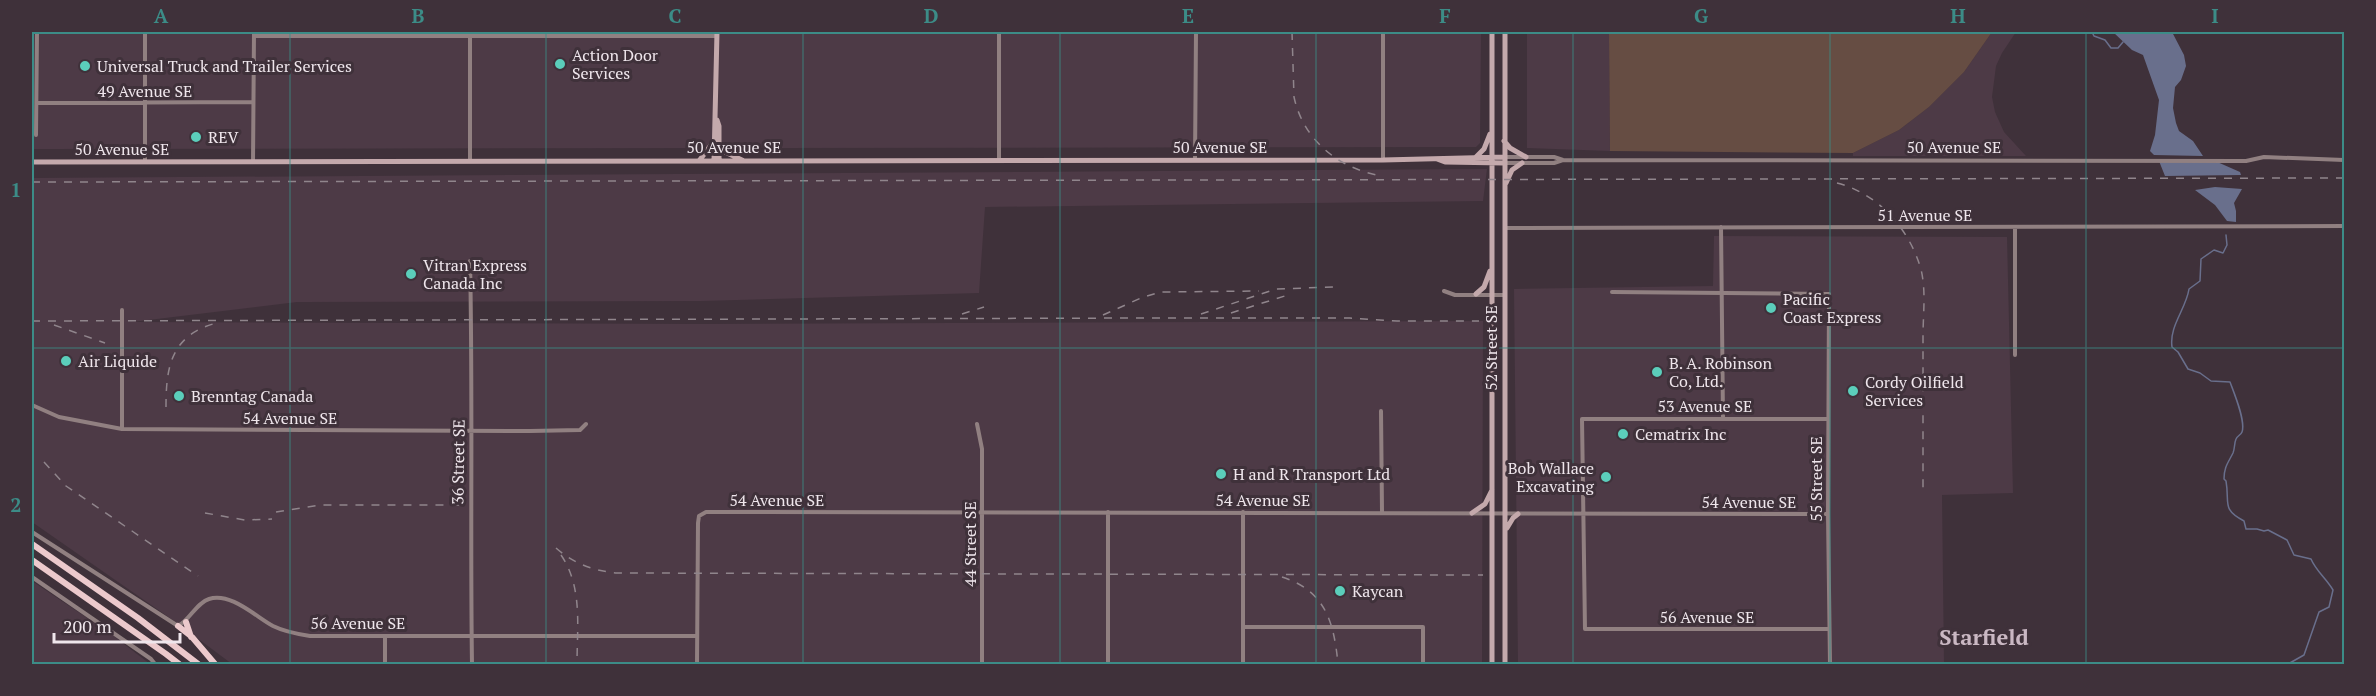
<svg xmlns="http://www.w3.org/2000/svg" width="2376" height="696" viewBox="0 0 2376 696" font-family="'PT Serif',serif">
	<rect width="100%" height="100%" fill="#3f313a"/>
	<!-- built -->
	<path fill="#4d3a46" d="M32,32H1481L1480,143L1476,147L32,149Z
		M1527,32H1609L1610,151L1527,148Z
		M1992,32H2016L2002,53L1996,66L1992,97L1995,112L2004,132L2026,156H1853V153L1899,130L1929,107L1964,72Z
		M1487,169L1483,201L985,207L979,293L701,301L297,302L132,322L697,324L1483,321L1482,664H232L177,623L32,522V178Z
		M1714,236L2007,237L2013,493L1942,495L1944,664H1518L1514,289L1713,286Z
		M32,581L111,634L150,664H32Z"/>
	<!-- green -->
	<path fill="#664d43" d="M1609,32H1992L1964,72L1929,107L1899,130L1853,153L1610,151Z"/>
	<!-- water -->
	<path fill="#696f8c" d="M2113,32H2172L2184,55L2186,66L2181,80L2175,87L2173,108L2176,123L2179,131L2193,141L2203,156L2154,155L2150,151L2155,135L2159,100L2143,55L2132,50Z
		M2159,161H2215L2240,172L2241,175L2165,176Z
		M2215,187L2242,189L2234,203L2236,211V222L2227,221L2215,205L2195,190Z"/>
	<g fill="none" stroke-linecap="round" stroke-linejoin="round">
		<!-- stream -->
		<path stroke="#696f8c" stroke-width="1.5" d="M2092,32L2094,36L2105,40L2111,48H2118L2123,42
			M2226,235L2227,245L2223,253L2214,250L2201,259L2200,281L2189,289C2186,309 2169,326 2172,347L2178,352L2188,369L2200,373L2211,381L2230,382C2234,393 2246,421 2242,432C2241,435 2237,436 2236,439C2234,444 2235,448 2233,453C2228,463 2224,467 2224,479L2226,481C2230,503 2221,509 2244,521L2246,529H2257L2264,531L2268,530L2287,540L2294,555L2311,559C2316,571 2326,578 2333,590L2329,607L2319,612L2304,655L2288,664"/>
		<!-- street -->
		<path stroke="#918081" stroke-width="4" d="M470,32V161
			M254,36H716
			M37,103L253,102
			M36,135L37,32
			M1504,157H1554L1563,160L2246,161L2264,157L2344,160
			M999,160V32
			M1195,160L1196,32
			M1383,160V32
			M145,162V32
			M253,162L254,32
			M1505,163H1554L1563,160
			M1721,227L1723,418
			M2015,227V355
			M1505,228L2344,226
			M470,261C473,395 470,530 472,664
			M1444,291L1455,295H1505
			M1612,292L1829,294L1828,514L1830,664
			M32,405L59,417L122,429L530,431L580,430L586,424
			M1381,411L1382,511
			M1828,419H1582L1585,629H1828
			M977,424L982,449V664
			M122,429V310
			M1243,512V664
			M32,532L178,626C190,620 196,603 209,599C231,592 256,617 273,626C285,632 297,634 310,636H697
			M32,577L151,659L155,664
			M1243,627H1423V664
			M385,664V636
			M697,664L698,523L699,516L706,512L1828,514
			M1108,664V512"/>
		<!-- secondary -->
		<path stroke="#c4a9ac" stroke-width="5" d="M1492,32V664
			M717,120L719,126V161
			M1504,141L1510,148L1526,157
			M719,143L725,152L742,160
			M1476,157L1484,149L1490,134
			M1437,159L1445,162L1504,163
			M699,161L714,141
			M714,161L717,32
			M32,162L1383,160L1504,157
			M1506,183L1512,170L1522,163
			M1476,294L1484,287L1490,271
			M1472,513L1485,504L1492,490
			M1507,528L1513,518L1518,514
			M1505,664V32"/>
		<!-- primary -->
		<path stroke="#ecc9cc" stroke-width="6" d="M32,544L138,618L198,664
			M32,560L166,654L179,664
			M186,622L191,637
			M178,626L192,637L215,664"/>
		<!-- rail -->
		<path stroke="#90858c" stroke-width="1.5" stroke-dasharray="8 8" stroke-linecap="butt" d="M1292,32L1294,97C1303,139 1337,167 1377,175
			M32,182L2344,178
			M1837,183C1876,193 1906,225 1919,263C1927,285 1923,313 1923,336C1923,387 1923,437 1923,488
			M1231,313L1291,294
			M962,314L984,307
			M1201,314L1276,289L1334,287
			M1103,315L1141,298L1160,292L1259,291
			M32,321L1150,318H1350L1397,321H1479
			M54,325L105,343
			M166,407C166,369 170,337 213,324
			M44,462L66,486L198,576
			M276,512L321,505H460
			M205,513L245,520L272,519
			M556,548C573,563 593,571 617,573L1483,575
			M561,555C583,587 577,628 577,664
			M1282,577C1326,591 1334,623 1338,664"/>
	</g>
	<!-- grid -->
	<path fill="none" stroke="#3c8c87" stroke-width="1.5" stroke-opacity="0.55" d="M290,32V664M546,32V664M803,32V664M1060,32V664M1316,32V664M1573,32V664M1830,32V664M2086,32V664M32,348H2344"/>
	<!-- markers -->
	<g fill="#5bcebb" stroke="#3f313a" stroke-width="2">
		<circle cx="560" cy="64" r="6"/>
		<circle cx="85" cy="66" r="6"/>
		<circle cx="196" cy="137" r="6"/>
		<circle cx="411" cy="274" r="6"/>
		<circle cx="1771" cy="308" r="6"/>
		<circle cx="66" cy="361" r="6"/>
		<circle cx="1657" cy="372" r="6"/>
		<circle cx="1853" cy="391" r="6"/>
		<circle cx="179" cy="396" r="6"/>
		<circle cx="1623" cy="434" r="6"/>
		<circle cx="1221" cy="474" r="6"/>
		<circle cx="1606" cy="477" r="6"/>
		<circle cx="1340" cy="591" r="6"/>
	</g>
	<g text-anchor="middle" stroke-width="6" stroke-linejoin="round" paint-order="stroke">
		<!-- poi labels -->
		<g font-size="16" fill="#efe6ec" stroke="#3f313a" text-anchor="start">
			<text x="572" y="61">Action Door<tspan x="572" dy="18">Services</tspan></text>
			<text x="97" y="72">Universal Truck and Trailer Services</text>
			<text x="208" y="143">REV</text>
			<text x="423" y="271">Vitran Express<tspan x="423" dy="18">Canada Inc</tspan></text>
			<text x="1783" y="305">Pacific<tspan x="1783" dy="18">Coast Express</tspan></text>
			<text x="78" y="367">Air Liquide</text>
			<text x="1669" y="369">B. A. Robinson<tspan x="1669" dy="18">Co, Ltd.</tspan></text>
			<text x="1865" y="388">Cordy Oilfield<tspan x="1865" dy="18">Services</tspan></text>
			<text x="191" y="402">Brenntag Canada</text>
			<text x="1635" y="440">Cematrix Inc</text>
			<text x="1594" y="474" text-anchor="end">Bob Wallace<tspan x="1594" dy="18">Excavating</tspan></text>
			<text x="1233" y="480">H and R Transport Ltd</text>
			<text x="1352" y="597">Kaycan</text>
		</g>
		<!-- street labels -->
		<g font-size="16" fill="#efe6ec" stroke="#3f313a">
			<text x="145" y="97">49 Avenue SE</text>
			<text x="734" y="153">50 Avenue SE</text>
			<text x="1220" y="153">50 Avenue SE</text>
			<text x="1954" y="153">50 Avenue SE</text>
			<text x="122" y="155">50 Avenue SE</text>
			<text x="1925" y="221">51 Avenue SE</text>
			<text transform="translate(1491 348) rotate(-90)" y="6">52 Street SE</text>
			<text x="1705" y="412">53 Avenue SE</text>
			<text x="290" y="424">54 Avenue SE</text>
			<text transform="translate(458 462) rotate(-89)" y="6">36 Street SE</text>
			<text transform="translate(1816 479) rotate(-90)" y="6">55 Street SE</text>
			<text x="777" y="506">54 Avenue SE</text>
			<text x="1263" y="506">54 Avenue SE</text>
			<text x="1749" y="508">54 Avenue SE</text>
			<text transform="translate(970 544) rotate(-90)" y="6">44 Street SE</text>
			<text x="1707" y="623">56 Avenue SE</text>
			<text x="358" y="629">56 Avenue SE</text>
		</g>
		<!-- district labels -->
		<g font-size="22" font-weight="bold" fill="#cab8c3" stroke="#3f313a">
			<text x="1984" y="645">Starfield</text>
		</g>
	</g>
	<!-- border -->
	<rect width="2376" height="696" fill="none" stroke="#3f313a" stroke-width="66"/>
	<!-- scale -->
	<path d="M54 633v9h126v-9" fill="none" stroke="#efe6ec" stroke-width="3"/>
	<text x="63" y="633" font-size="18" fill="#efe6ec" stroke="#3f313a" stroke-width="4.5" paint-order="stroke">200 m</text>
	<rect x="33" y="33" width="2310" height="630" fill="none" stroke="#3c8c87" stroke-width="2"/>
	<g font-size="20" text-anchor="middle" font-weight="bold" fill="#3c8c87">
		<text x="161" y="23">A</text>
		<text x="418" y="23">B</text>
		<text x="675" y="23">C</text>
		<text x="931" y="23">D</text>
		<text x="1188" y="23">E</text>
		<text x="1445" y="23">F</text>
		<text x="1701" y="23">G</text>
		<text x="1958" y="23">H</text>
		<text x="2215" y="23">I</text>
		<text x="16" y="197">1</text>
		<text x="16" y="512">2</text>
	</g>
</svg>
